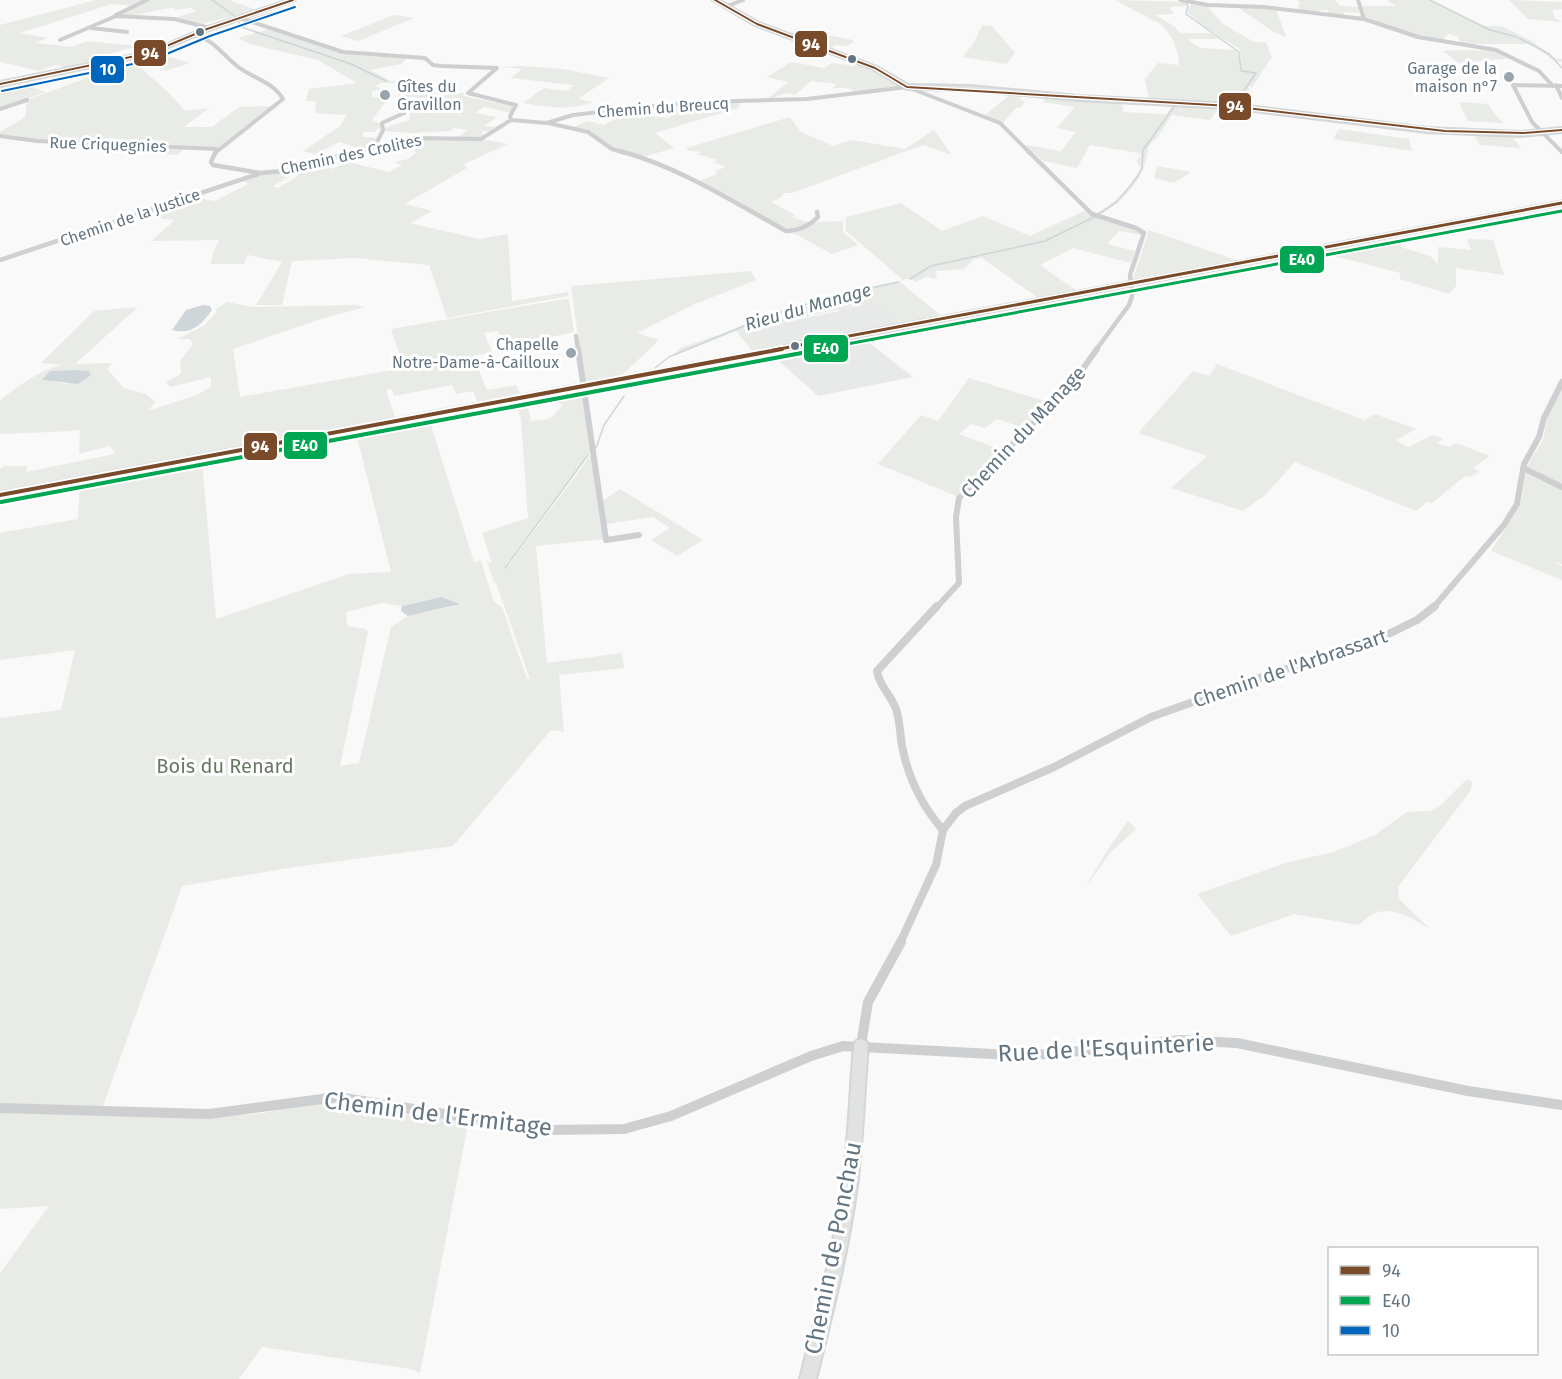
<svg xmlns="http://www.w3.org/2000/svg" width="1562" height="1379" viewBox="0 0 1562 1379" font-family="'Fira Sans',sans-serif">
	<rect width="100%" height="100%" fill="#f9f9f9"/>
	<!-- built -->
	<path fill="#e8e9e9" d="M880,303L900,323L768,348L748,330L839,311L838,309Z
		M862,337L913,377L818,396L772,355Z"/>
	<!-- green -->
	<path fill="#e8ebe6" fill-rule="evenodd" d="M96,0H145L132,6L112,4L20,33L48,38L35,43L72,47L87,41L138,46L101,56L114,59L68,68L54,65L39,71L0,62V25Z
		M148,0H229L257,10L202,24L172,19L196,11L191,8L175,10L174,8C154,9 137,17 117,16Z
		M1115,0L1186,2V6L1169,7L1174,14L1156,15L1175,27L1180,33H1210L1219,39H1187L1200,48L1236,50L1243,64L1239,49L1202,25L1188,13L1191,4L1207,6L1223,24L1254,42H1266L1272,57L1252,87H1247L1250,89L1238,106L1149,100L1145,79L1158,63L1179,65C1179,51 1172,35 1162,25Z
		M1297,0H1335L1340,6L1359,7V13L1344,12L1343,16L1327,14L1328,10H1321L1318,13L1298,11L1299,4L1301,3Z
		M1387,0H1429L1440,4L1441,6L1484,26H1501L1532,41L1555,58L1562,59V62L1554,61L1532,44H1461L1457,36L1448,34L1442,41L1410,34L1364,16L1363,13L1366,12L1362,11L1363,6H1396Z
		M1509,0L1562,2V9L1552,10L1555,18L1562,22L1528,19Z
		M1237,7L1276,9L1286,37L1274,32Z
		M394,15L414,18L358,41L341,36Z
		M982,25L992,26L1015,53L1007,64L963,57L975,41Z
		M269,29L352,55L407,58L402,64L370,70L391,81L413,80L405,94L465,93L463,96L514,106L510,113L484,107L475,113L497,117L484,126L499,128L493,132L484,131L481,134L488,135L485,137L457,138L467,130L454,128L450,131L410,133L384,131V128L409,120L410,109L417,97H397L406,83H382L375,86L381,88L372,92V97L388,98L372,120L382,124V128L377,129L375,132H364L362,137L377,138L374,145L360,149L340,142L314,154L303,151L340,126L347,115L315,113L316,101H306L309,89L357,83L318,60L250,44L238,38Z
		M798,30L853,40L854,42L846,46L836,45L829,49L790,34Z
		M1464,50L1496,51L1512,58L1459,63L1443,51Z
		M156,53L190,63L165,71L158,64L140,59Z
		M133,61L169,93L185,111L209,108L184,127H212L239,107L274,106L218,148L38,141L0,135V132L25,117L27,100Z
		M791,62L825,68L831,63L856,66L862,64L902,86L856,92L848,88H833L837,84L811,81L795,95L787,93L775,97V100H766L788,82L767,77Z
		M519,66L563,69L609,78L578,99L593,102C570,111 548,107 523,103L544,88L567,91L574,85L510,78L522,69L502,67Z
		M29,86L46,92L0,109V91L5,93Z
		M1012,93L1023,94L1019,99L1025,102L1020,108H1016L1003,123L984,116Z
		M1048,96L1122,101L1123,112L1164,114H1167L1172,104L1220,106L1210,120L1172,115L1159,135L1148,147C1146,178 1126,198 1100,215L1097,214C1116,201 1131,188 1141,167L1138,164L1137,160L1141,156L1139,153L1090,145L1077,168L1043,161L1025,145L1061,151L1076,132L1057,128L1075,107L1043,102Z
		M741,102L738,108L655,133L674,148L646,156L615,149L593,133L571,128L588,121L604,125L617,118L588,113L636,109L630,115L670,118L678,105Z
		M1459,102L1488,104L1498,118L1504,123L1468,121Z
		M790,117L801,132L833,146L852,140L905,149L934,130L952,155L923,145L792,193H784L781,197L771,202L795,215L792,217L810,223L791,231L698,181L718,174L715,171L726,167L714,162L717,160L697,154L702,152L689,151L686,148Z
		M1339,129L1409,139L1412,151L1333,139Z
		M1472,133L1511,135L1521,148L1480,145Z
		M415,139L485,140L508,144L464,164L467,168L405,204L432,211L410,223L479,239L508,234L512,301L568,292L569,296L447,318L429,265L354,258L292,261L282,305H256L282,262L248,255L244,264H211L213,252L219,240L151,241L175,220L139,215L190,197L215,201L248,184L243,181C256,176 279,168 292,175L273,186L278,188L298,176L295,172L318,165L332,169L349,162L388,172L402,165L394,162L408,159L417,152L402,147L391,146L394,143Z
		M103,145L185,148L177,155L95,152Z
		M1157,166L1191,172L1174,183L1154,178Z
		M901,203L942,231L983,216L1030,236L1086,210L1142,232V235L1119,231L1107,244L1135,251L1131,263L1073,248L1040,265L1077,291L1038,298L982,258L974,259L964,269L936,271L937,277L933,279L927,276L916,282L910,278L903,280L845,230L846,217Z
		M843,221V232L858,245L832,254L793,233L815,222Z
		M1149,230L1236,260L1133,279Z
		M1401,238V247L1430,256L1438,264V247L1471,250L1467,239L1493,240L1504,275L1456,268V286L1449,294L1400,279V273L1334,256L1326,250Z
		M751,271L756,280L695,304L637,333L659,340L622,375L584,381L571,286Z
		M899,281L940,315L900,323L880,303L855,308L853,306L749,330L768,348L752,350L736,331L673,356L680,348L730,331L767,314L844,292Z
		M564,299H569L574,332L504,347L497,331L484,333L492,352L473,356L487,390L516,385L520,393L477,401L473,391L456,394L452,385L394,396L392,389L386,390L395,417L0,492V469L5,466H27L26,472L115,454L110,446L79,454L80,430C53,433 27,432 0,434V400C19,386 39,370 62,365L41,363L94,311L138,307L75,364L112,363L107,369L124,388L146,394L155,402L148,411L197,395L211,387V377L171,387L165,382L181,374L180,361L193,344L190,339H178L205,325L217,312L215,310L227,302L253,307L355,305L365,307L321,319L233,349L240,397L404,368L391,329ZM75,370L89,371L67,384L43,380L51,371Z
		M1217,364L1364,420L1375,414L1416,429L1396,440L1408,447L1433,435L1443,439L1437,443L1449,447L1456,443L1490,456L1473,468L1480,472L1469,477L1465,476L1432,503L1427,502L1416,511L1295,462L1264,496L1243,511L1171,488L1207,456L1138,433L1193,371L1209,376Z
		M969,378L1051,403L1024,428L997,419L985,428L971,424L959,434L1004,451L956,496L878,464L921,415L938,421Z
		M1562,388V486L1527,466L1543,440L1548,416Z
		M581,391L590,452L505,566H508L591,455L603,539L536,546L547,663L622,653L624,668L559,675L564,732L551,730L453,846L295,867L182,886L103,1106L0,1104V718L61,710L75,650L0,660V533L78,519L80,485L202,462L216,619L349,574L391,572L356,433L429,419L474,562L481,561L494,602L502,607L527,679H530L496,583H494L487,561L492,562L482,533L528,518L521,419L516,403L521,402L529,411L531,421L550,419L563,405L553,401L554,396ZM441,597L454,606L408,616L391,627L359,763L340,766L368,632L366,629L347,626L346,612L382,603L402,606Z
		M1526,473L1562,489V564L1552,561L1562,566V580L1491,551L1516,512L1522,498Z
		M620,489L703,540L677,556L651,540L670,528L653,517L606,524L603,501Z
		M1467,779L1472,782L1471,790L1398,887L1399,899L1429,928C1402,913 1383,900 1359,925L1294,914L1231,936L1197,894L1289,862L1334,852L1375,835L1407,812L1430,811L1440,806Z
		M1128,821L1136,829L1110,853L1084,889L1110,846Z
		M315,1101C366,1100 418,1114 468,1124L420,1373L411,1369L262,1347L239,1379H0V1273L49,1206L0,1209V1112L202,1118L264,1113Z"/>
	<!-- water -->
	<path fill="#ced6d9" d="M203,305L210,306L212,310C201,325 192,335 172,330L186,310Z
		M75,370L89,371L91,375L78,384L42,380L50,371Z
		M441,597L460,604L408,616L401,611L402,606Z"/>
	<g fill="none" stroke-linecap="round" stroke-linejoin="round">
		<!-- stream -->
		<path stroke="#ced6d9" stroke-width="1.5" d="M212,0L236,17
			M1179,0L1186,2L1188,6L1186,14L1239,52L1241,71L1256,73L1236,102L1222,104
			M1430,0L1490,30L1517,37
			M238,20L241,27L351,64L386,81
			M1519,38L1549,54L1562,68
			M1098,214L1117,202L1138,176L1142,169L1143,150L1176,104
			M910,279L931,266L1045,241L1094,217
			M655,368L669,357L768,316L827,298L898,282
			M596,448L604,425L624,396
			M505,568L588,455"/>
		<defs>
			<path id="secondary" d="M289,0H295L209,30L152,54L0,86V82L149,52L205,28Z
				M713,0H718L759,23L877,67L908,85L969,86L1078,96L1230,104L1427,128L1521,132L1562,128V132L1521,136L1427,132L1230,108L1078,100L969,90L907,89L873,69L755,25Z
				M861,1039L866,1041L868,1045C864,1092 863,1139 857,1186C848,1252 832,1315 816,1379H800C816,1315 833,1252 842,1187C849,1140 850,1092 854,1045L856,1041Z"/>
			<path id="primary" d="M1562,201V205L0,498V492Z"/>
		</defs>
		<!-- secondary casing -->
		<use href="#secondary" stroke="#d5d6d7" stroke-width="4"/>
		<!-- primary casing -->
		<use href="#primary" stroke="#d5d6d7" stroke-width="3"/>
		<!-- street-far4 -->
		<path stroke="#cecfd0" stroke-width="4" d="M1181,0L1208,5L1264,7L1364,19L1418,37L1496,50L1539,71L1552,85
			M1358,0L1364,19
			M725,7L743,0
			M116,15L147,0
			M240,18L343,52L425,58L433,65L441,66L497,68L468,93L516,105L510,116L511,120
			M250,21L272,14
			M91,28L127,32
			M194,35C213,39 222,54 237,66C252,78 272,81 283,99L215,153
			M60,40L116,16L174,19L210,28
			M1556,85L1562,98
			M1562,86L1513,85L1532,122L1562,152
			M0,109L27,100
			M511,120L547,123L573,115L635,108L700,102L807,99L907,87L1000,123L1030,153
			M548,123L588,132L612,149L625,153
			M0,136L37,141L217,149
			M375,146L383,130L382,123L404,113
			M349,153L416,138L481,139L511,120"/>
		<!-- street-far3 -->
		<path stroke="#cecfd0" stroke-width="4.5" d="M216,151L211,162L213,165L260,173L296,170L354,151
			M620,151C679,167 732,201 786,231C799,231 809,226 818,217L817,212
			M1028,151L1092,214L1136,228L1144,233L1130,275L1132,296L1129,305L1096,350
			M0,260L258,174
			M576,336L578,350"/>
		<!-- street-far2 -->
		<path stroke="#cecfd0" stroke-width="6" d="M578,349L606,540L639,535
			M1523,468L1562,487
			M936,608L959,583L956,517L959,498L1072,384L1097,349
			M1433,608L1504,525L1517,504L1524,464L1539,437L1544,418L1562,382"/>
		<!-- street-far1 -->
		<path stroke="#cecfd0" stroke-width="8" d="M937,606L877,671C879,686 891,695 896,709C900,721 900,734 902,746C908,777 922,806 943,830
			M943,830L956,813L965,806L1054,767L1151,717L1279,671L1356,650L1417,620L1435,606
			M900,943L936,865L943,830"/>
		<!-- street -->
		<path stroke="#cecfd0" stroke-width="10" d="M861,1045L868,1002L901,942
			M0,1108L209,1114L337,1097L547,1130L624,1129L671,1116L811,1056L843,1046L1011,1055L1052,1054L1180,1040L1237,1043L1468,1091L1562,1105"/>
		<!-- secondary -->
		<use href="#secondary" fill="#e1e2e2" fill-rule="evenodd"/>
		<!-- primary -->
		<use href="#primary" fill="#e1e2e2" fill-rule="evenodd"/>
		<defs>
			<path id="bus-1-far2" d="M715,0L757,24L875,68L907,87
				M0,84L150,53L207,29L293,0
				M907,87L1230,106L1445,131L1523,133L1562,130"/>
			<path id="bus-1-far1" d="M774,350L1562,203"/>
			<path id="bus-1" d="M0,495L782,349"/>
			<path id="bus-2-far1" d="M815,350L1562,211"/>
			<path id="bus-2" d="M1,502L823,349"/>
			<path id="bus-3" d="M2,91L152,60L210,36L295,7"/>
		</defs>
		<!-- bus-1-far2 casing -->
		<use href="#bus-1-far2" stroke="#fff" stroke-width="4.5"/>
		<!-- bus-1-far1 casing -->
		<use href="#bus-1-far1" stroke="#fff" stroke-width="6"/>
		<!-- bus-1 casing -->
		<use href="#bus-1" stroke="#fff" stroke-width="8"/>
		<!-- bus-2-far1 casing -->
		<use href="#bus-2-far1" stroke="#fff" stroke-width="6"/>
		<!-- bus-2 casing -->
		<use href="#bus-2" stroke="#fff" stroke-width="8"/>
		<!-- bus-3 casing -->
		<use href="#bus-3" stroke="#fff" stroke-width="4.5"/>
		<!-- bus-1-far2 -->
		<use href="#bus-1-far2" stroke="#7a4b2a" stroke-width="2"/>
		<!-- bus-1-far1 -->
		<use href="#bus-1-far1" stroke="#7a4b2a" stroke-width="3"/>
		<!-- bus-1 -->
		<use href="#bus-1" stroke="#7a4b2a" stroke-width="4"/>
		<!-- bus-2-far1 -->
		<use href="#bus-2-far1" stroke="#00a651" stroke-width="3"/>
		<!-- bus-2 -->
		<use href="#bus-2" stroke="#00a651" stroke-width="4"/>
		<!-- bus-3 -->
		<use href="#bus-3" stroke="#0065bd" stroke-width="2"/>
	</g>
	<!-- markers -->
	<g fill="#657683" stroke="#fff" stroke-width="2">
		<circle cx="200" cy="32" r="5"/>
		<circle cx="852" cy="59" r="5"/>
		<circle cx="795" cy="346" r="5"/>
	</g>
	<g fill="#99a4ac" stroke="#fff" stroke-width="2">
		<circle cx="1509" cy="77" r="6"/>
		<circle cx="385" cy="95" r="6"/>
		<circle cx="571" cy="353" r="6"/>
	</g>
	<g text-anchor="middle" stroke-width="6" stroke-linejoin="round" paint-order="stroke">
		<!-- far-poi labels -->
		<g font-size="16" fill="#657683" stroke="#fff" text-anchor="end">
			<text x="1497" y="74">Garage de la<tspan x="1497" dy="18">maison n°7</tspan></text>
			<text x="397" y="92" text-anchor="start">Gîtes du<tspan x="397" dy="18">Gravillon</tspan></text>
			<text x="559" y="350">Chapelle<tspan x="559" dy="18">Notre-Dame-à-Cailloux</tspan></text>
		</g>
		<!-- far-street labels -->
		<g font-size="16" fill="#657683" stroke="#fff">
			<text transform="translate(663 107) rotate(-4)" y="6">Chemin du Breucq</text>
			<text transform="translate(108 144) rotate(2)" y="6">Rue Criquegnies</text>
			<text transform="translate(351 154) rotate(-12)" y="6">Chemin des Crolites</text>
			<text transform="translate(130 217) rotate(-19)" y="6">Chemin de la Justice</text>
		</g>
		<!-- far-water labels -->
		<g font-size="18" font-style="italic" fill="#60757c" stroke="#fff">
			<text transform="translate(808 307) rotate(-16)" y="6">Rieu du Manage</text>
		</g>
		<!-- street labels -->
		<g font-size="20" fill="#657683" stroke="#fff">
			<text transform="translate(1023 432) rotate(-47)" y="7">Chemin du Manage</text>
			<text transform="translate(1290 668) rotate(-19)" y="7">Chemin de l'Arbrassart</text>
		</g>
		<!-- park labels -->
		<g font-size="20" fill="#687a64" stroke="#fff">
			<text x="225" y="773">Bois du Renard</text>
		</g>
		<!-- near-street labels -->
		<g font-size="24" fill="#657683" stroke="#fff">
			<text transform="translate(1106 1048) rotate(-3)" y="8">Rue de l'Esquinterie</text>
			<text transform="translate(438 1114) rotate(7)" y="8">Chemin de l'Ermitage</text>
			<text transform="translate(833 1248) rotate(-79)" y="8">Chemin de Ponchau</text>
		</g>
	</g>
	<g stroke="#fff" stroke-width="2">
		<rect x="794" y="30" width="34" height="28" rx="6" fill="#7a4b2a"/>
		<rect x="133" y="39" width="34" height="28" rx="6" fill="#7a4b2a"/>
		<rect x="90" y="55" width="35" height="29" rx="6" fill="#0065bd"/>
		<rect x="1218" y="92" width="34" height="29" rx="6" fill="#7a4b2a"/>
		<rect x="1279" y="245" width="46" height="29" rx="6" fill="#00a651"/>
		<rect x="803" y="334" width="46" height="29" rx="6" fill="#00a651"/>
		<rect x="283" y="431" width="45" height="29" rx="6" fill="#00a651"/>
		<rect x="243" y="432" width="35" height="29" rx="6" fill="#7a4b2a"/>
	</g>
	<g font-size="16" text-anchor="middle" font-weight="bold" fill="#fff">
		<text x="811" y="50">94</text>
		<text x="150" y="59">94</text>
		<text x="108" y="75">10</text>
		<text x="1235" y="112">94</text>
		<text x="1302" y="265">E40</text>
		<text x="826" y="354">E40</text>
		<text x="305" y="451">E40</text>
		<text x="260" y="452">94</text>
	</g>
	<!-- legend -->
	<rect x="1328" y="1247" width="210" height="108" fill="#ffffff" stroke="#c1c8cd" stroke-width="1.5"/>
	<rect x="1340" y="1266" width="30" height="9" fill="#7a4b2a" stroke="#c1c8cd" stroke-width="1.5"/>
	<text x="1382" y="1277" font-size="18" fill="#657683">94</text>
	<rect x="1340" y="1296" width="30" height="9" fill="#00a651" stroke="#c1c8cd" stroke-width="1.5"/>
	<text x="1382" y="1307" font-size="18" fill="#657683">E40</text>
	<rect x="1340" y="1326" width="30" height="9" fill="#0065bd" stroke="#c1c8cd" stroke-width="1.5"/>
	<text x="1382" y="1337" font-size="18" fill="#657683">10</text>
</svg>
